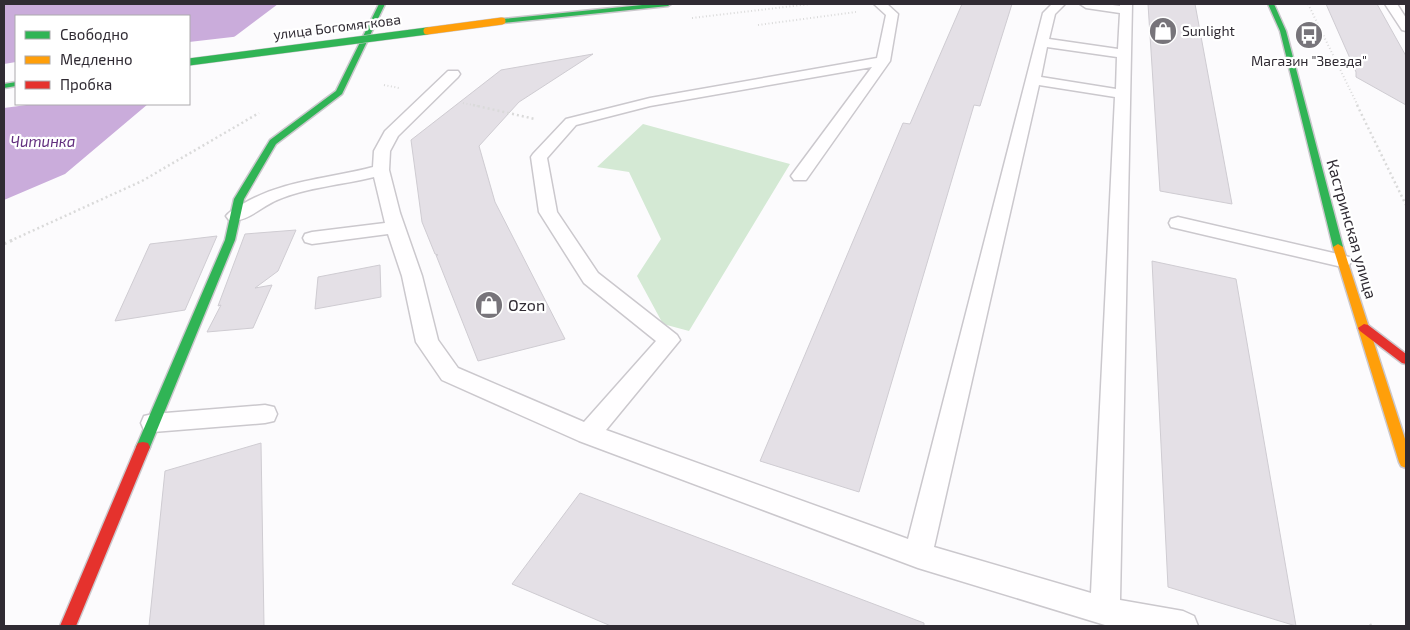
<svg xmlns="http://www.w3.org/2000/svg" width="1410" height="630" viewBox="0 0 1410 630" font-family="'Exo 2',sans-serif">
	<rect width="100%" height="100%" fill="#fcfbfd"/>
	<!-- green -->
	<path fill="#d4e9d4" d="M643,124L790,164L689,331L663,324L637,276L661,239L629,172L597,167Z"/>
	<!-- water -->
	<path fill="#caacdb" d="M4,4H278L189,71V16H16V104H148L65,174L4,200Z"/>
	<!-- pier -->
	<path fill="#fcfbfd" d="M241,36L190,73L189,74V42Z
		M16,62V104H34L4,108V64Z"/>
	<!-- building -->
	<path fill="#e4e0e6" stroke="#cfccd2" d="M962,4H1012L980,106L974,105L859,492L760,461L903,123L910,124Z
		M1148,4H1195L1232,204L1160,191Z
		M1326,4H1377L1406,56V105L1356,77V72Z
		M593,54L519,102L479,146L495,202L565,339L478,361L436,255H438L435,254L422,222L411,140L501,70Z
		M296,230L278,271L255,288L272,285L253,328L207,332L221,305L218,306L245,234Z
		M217,236L185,310L115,321L150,244Z
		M1152,261L1236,279L1296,626L1168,587Z
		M380,265L381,297L315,309L318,277Z
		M261,443L264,626H149L165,471Z
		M580,493L924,623V626H611L512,584Z"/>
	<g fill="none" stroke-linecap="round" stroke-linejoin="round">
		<defs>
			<path id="lane" d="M874,4H887L898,14L890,61L806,180H794L791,176L872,67L650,106L576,125L547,158L557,212L598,273L677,335L680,340L606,430L908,539L1043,13L1052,4H1065L1055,14L1049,39L1118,49L1120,13L1086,8L1080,4H1105L1120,6V4H1132L1120,600L1183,611L1194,616L1198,626L1105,625L918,568L579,441L442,380L416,342L402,276L388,234L312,244L305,242L303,238L305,234L312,232L385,223L374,177C342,185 308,187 277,200C262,206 245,224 229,220L226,216C230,211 236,208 241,205C282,180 328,179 373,167L374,151L385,131L448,71H458L460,74L458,77L398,136L390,151L389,170L400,213L422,276L438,340L458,368L584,422L656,341L584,283L539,212L531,157L533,154L566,119L650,98L877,58L886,15ZM1047,47L1117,57L1116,89L1041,77ZM1039,85L1115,97L1091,593L934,547Z
				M1385,4H1397L1406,18V31L1402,30Z
				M1178,217L1342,255L1349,257L1352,261L1349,265L1342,267L1171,227L1169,223L1171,219Z
				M265,405L274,407L277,414L274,421L265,423L153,432L144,430L141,423L144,416L153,414Z"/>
			<path id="fast" d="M379,4H385L342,94L276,144L244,199L235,240L150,447L148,451L143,452L138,451L136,447L225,240L234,199L270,140L336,91Z
				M652,4H671L668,6L502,23L499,21L502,19Z
				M1268,4H1274L1286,31L1343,247L1342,249L1338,250L1333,247L1280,31Z
				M16,82V86L4,88V84Z"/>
			<path id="slow" d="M1338,244L1343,247L1406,442V468L1401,466L1399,462L1333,247Z"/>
			<path id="jam" d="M1364,324L1368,325L1406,354V364L1402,363L1360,331L1358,328Z
				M143,442L148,443L150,447L76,626H60L136,447L138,443Z"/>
		</defs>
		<!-- lane casing -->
		<use href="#lane" stroke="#cbc8cd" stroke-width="3"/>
		<!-- fast casing -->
		<use href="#fast" stroke="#cbc8cd" stroke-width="3"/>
		<!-- slow casing -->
		<use href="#slow" stroke="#cbc8cd" stroke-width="3"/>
		<!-- jam casing -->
		<use href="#jam" stroke="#cbc8cd" stroke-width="3"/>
		<!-- path-far3 -->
		<path stroke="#dadada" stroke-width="2" stroke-dasharray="1 2.5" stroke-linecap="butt" d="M1308,4L1358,106
			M692,18L810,4
			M758,25L856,12
			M384,85L399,88
			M463,103L478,106"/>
		<!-- path-far2 -->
		<path stroke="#dadada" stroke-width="2.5" stroke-dasharray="2 3" stroke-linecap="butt" d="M473,105L535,119
			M1357,105L1406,205
			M10,241L142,181L259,113"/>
		<!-- path-far1 -->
		<path stroke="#dadada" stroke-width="3" stroke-dasharray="2.5 4" stroke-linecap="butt" d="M4,244L13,240"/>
		<!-- path -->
		<path stroke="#dadada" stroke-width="4" stroke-dasharray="3 5" stroke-linecap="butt" d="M1370,626L1372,625"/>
		<!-- lane -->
		<use href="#lane" fill="#fffeff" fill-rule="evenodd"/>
		<!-- fast -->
		<use href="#fast" fill="#30b455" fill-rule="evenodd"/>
		<!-- slow -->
		<use href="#slow" fill="#ff9f0a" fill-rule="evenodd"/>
		<!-- jam -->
		<use href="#jam" fill="#e5322d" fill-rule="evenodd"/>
		<defs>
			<path id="fast-bridge" d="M189,62L427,31"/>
			<path id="slow-bridge" d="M427,31L502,21"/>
		</defs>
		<!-- fast-bridge casing -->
		<use href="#fast-bridge" stroke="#cbc8cd" stroke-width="8" stroke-linecap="butt"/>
		<!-- slow-bridge casing -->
		<use href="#slow-bridge" stroke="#cbc8cd" stroke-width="8" stroke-linecap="butt"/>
		<!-- fast-bridge -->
		<use href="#fast-bridge" stroke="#30b455" stroke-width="7"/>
		<!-- slow-bridge -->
		<use href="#slow-bridge" stroke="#ff9f0a" stroke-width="7"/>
	</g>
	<!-- icons -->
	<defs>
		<symbol id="shop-disc" viewBox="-11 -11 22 22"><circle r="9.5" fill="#77747a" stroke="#fff"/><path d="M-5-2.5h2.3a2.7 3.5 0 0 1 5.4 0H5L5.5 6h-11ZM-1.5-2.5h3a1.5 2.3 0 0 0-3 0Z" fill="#fff"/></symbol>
		<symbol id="bus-disc" viewBox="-11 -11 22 22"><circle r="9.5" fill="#77747a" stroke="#fff"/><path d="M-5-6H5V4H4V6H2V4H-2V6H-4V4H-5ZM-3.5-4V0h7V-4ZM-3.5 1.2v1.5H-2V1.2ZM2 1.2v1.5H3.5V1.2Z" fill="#fff"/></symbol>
	</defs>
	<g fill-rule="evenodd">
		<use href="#shop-disc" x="1147" y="15" width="32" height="32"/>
		<use href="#bus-disc" x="1293" y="19" width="32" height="32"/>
		<use href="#shop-disc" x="473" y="289" width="32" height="32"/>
	</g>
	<g text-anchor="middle" stroke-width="4.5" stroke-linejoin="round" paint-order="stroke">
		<!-- far-street labels -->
		<g font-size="14" fill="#302b33" stroke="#fff">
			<text transform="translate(337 27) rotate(-7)" y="5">улица Богомягкова</text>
		</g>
		<!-- far-poi labels -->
		<g font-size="14" fill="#302b33" stroke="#fff" text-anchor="start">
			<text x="1182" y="36">Sunlight</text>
			<text x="1309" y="66" text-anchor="middle">Магазин "Звезда"</text>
		</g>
		<!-- far-water labels -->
		<g font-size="15" font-style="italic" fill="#622e7e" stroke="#fff">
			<text x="43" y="147">Читинка</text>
		</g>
		<!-- street labels -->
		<g font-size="16" fill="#302b33" stroke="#fff">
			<text transform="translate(1352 229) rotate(74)" y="6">Кастринская улица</text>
		</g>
		<!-- poi labels -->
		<g font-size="16" fill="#302b33" stroke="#fff" text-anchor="start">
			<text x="508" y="311">Ozon</text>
		</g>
	</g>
	<!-- border -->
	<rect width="1410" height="630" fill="none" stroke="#302b33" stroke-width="10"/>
	<!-- legend -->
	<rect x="15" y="15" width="175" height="90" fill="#ffffff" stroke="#acaaad"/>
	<rect x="25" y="31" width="25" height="8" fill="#30b455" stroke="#acaaad"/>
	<text x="60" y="40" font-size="15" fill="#302b33">Свободно</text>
	<rect x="25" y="56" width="25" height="8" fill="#ff9f0a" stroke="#acaaad"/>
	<text x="60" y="65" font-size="15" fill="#302b33">Медленно</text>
	<rect x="25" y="81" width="25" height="8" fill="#e5322d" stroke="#acaaad"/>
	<text x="60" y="90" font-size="15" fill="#302b33">Пробка</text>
</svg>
